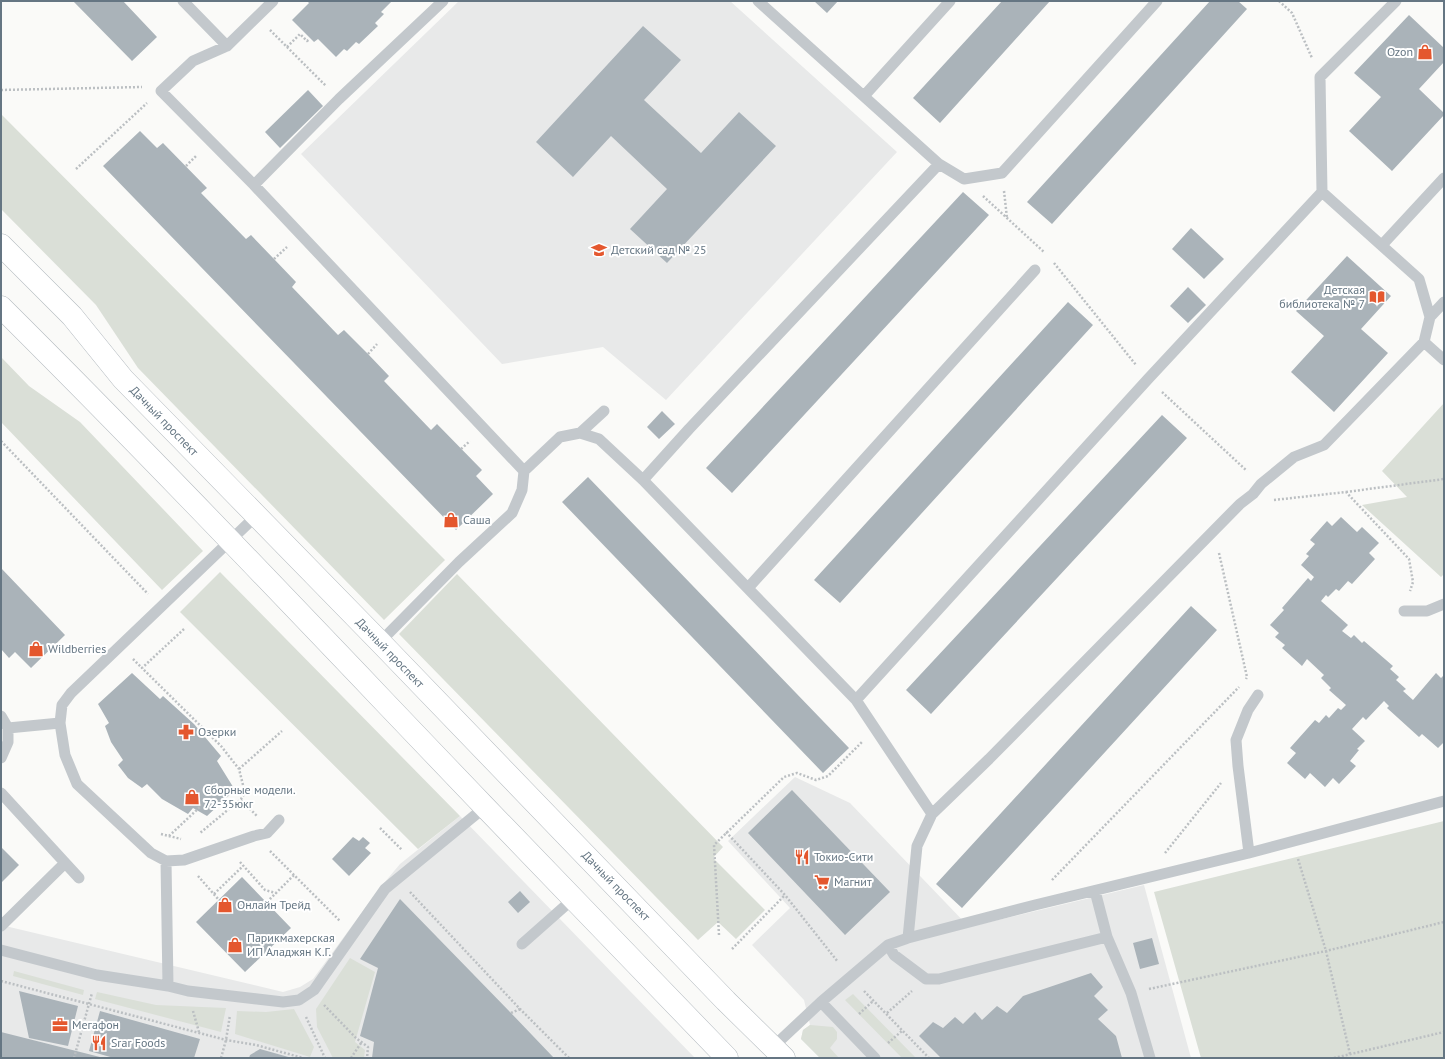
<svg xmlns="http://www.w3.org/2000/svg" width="1445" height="1059" viewBox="0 0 1445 1059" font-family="'PT Sans',sans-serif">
	<rect width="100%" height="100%" fill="#fafaf8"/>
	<!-- built -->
	<path fill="#e8e9e9" d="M459,1H730L897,152L666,400L603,347L502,364L301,154Z
		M795,777L850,803L969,927L1144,885L1191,1058H820L801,1039L803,1030L810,1025L804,1000L752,945L790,908L728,841Z
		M460,816L695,1058H1V925L283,992L300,987L313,979L379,889L400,864Z"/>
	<!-- green -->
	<path fill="#dadfd7" d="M1,114L445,560L384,620L138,368L96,305L1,209Z
		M1,357L29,386L80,422L203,551L162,590L1,422Z
		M1444,403V574L1441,577L1362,505L1407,497L1382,471Z
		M220,572L460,816L418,849L180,612Z
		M457,574L723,847L713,858L765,910L736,939L718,922L698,940L399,634Z
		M1444,821V1058H1201L1154,892Z
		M350,958L375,972L355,1042L365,1050L364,1058H333L317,1027L316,1009Z
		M14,971L84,990L83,995L13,976Z
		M97,992L156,1005L226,1008L221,1032L95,999Z
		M853,994L916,1058H902L845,1000Z
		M294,1009L314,1047L310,1057L235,1034L237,1011L266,1012Z
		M810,1025L833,1027L837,1032V1039L830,1048L839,1058H820L801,1039L803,1030Z"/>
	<!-- building -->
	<path fill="#aab3b9" d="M73,1H123L157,37L132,61Z
		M307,1H392L381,12L384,14L375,23L378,26L359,44L356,42L347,51L344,49L336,57L318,39L314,42L292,20L309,3Z
		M814,1H838L827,13Z
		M1002,1H1050L940,123L913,98Z
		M1210,1H1238L1247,9L1052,224L1027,202Z
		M1409,15L1444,48V62L1419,89L1444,113V115L1392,171L1349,131L1381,97L1354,73Z
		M643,26L681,60L644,100L701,153L739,112L776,146L667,263L630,229L667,189L611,136L573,177L536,142Z
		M308,90L323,106L280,148L265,132Z
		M140,131L157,148L163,143L207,188L201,193L246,239L251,235L296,282L292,287L338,335L344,330L368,354L389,376L384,381L431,430L437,424L482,470L476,476L493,494L456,530L103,166Z
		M963,192L989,215L732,493L706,468Z
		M1191,228L1224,259L1204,279L1172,249Z
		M1347,256L1391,296L1361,329L1388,353L1334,412L1291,372L1324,336L1296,311Z
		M1188,287L1206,305L1188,323L1170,306Z
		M1068,302L1093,325L840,603L814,580Z
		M662,411L675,424L659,439L647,427Z
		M1162,415L1187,438L931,714L906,690Z
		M588,477L849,748L823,773L562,502Z
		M1341,517L1357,532L1362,527L1379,543L1369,553L1375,559L1352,584L1348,581L1339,591L1336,589L1328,597L1326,595L1321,601L1348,625L1342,631L1351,638L1354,635L1362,643L1364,641L1393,666L1390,669L1399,677L1396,680L1406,689L1403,691L1413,700L1436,673L1441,678L1444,675V742L1438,748L1422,734L1419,737L1387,708L1389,706L1384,701L1366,720L1363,717L1352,729L1365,741L1357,749L1359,750L1350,761L1356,766L1339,784L1333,778L1325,787L1310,773L1305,779L1287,763L1296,753L1290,748L1315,720L1319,723L1326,715L1329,718L1338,708L1341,710L1346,705L1329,690L1331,688L1321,678L1324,675L1307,659L1302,666L1282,648L1285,645L1275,637L1279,633L1270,625L1284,610L1282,608L1308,578L1311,581L1314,577L1301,565L1309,556L1306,554L1315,544L1310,540L1327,521L1332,526Z
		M1,568L65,635L31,668L15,652L9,658L1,649Z
		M1191,606L1217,630L962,908L936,884Z
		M132,673L160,699L163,696L194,724L221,756L217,761L235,790L207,816L193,808L188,814L162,799L147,784L142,788L128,778L118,765L123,760L111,742L105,726L109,723L98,704Z
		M792,790L890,892L845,935L748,833Z
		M353,837L359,841L363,837L370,843L365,848L371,853L349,876L332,859Z
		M1,847L19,865L1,883Z
		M242,877L291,928L245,972L196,922Z
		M520,891L530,902L518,913L508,902Z
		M400,899L511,1013L554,1058H372L374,1042L360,1036L378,968L360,959Z
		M1152,938L1159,964L1140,969L1133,943Z
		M1091,973L1103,987L1094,996L1108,1010L1098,1019L1116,1036L1122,1058H941L919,1036L933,1022L943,1028L955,1017L963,1024L975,1012L982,1020L997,1006L1007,1013L1023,996Z
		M19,991L78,1006L68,1046L29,1038Z
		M100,1011L200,1039L194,1058H114L89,1051Z
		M1,1032L100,1057V1058H1Z
		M260,1049L292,1058H249L250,1055Z"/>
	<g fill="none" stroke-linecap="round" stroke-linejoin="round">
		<defs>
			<path id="secondary" d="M1,245L72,316L123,379L380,642L726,1001L784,1058
				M1,307C165,470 323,638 483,805C564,890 646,973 727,1058"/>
		</defs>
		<!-- secondary casing -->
		<use href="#secondary" stroke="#b3babf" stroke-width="23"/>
		<!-- path -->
		<path stroke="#bbbfc2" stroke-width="2.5" stroke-dasharray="2 2" stroke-linecap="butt" d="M1279,1L1292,13L1312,58
			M270,30L326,86
			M287,47L300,34L307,41L310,39
			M1,90L142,87
			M186,166L197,155
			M76,169L147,103
			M1004,191L1007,218
			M983,196L1044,252
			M274,259L287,247
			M1054,263L1136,365
			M368,354L377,344
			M1162,392L1247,471
			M1,441L148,594
			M461,449L470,441
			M1346,492L1444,479
			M1274,500L1346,492L1409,559L1413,582L1410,591
			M1219,553L1247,677L1246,679
			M184,629L142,668L221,746L239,769L245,793L241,799L200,833
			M133,659L142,668
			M239,769L282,731
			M241,800L257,816
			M380,828L402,850
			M726,832L785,895L838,962
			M161,834L181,839
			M169,836L201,806L192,797
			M270,851L340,921
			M1165,853L1221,783
			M1298,859L1326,951L1350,1054
			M240,862L265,890L276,893
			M198,876L219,900
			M1052,880L1239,687
			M410,892L520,1009L569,1058
			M214,894L243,866
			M267,902L294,875
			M719,935L714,845L784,777L797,773L816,780L828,776L862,742
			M732,949L785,895
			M1,981L226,1040L256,1045L303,1058
			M1149,989L1326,951L1444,922
			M864,991L929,1058
			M324,1005L356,1038L368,1047L367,1058
			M193,1011L199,1032
			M511,1013L520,1009
			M887,1013L912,991
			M859,1014L873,1001
			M306,1017L325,1058
			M888,1043L903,1030
			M74,1058L92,993
			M221,1058L226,1040L230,1015
			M351,1058L361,1043
			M1334,1058L1444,1032"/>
		<!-- lane -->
		<path stroke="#c3c8cc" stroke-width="11" d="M183,1L227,46
			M443,1L339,99L254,185L524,471
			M864,96L950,1
			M939,164L964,179L1002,173L1157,1
			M254,185L161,91L193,61L227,46L273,1
			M1382,245L1444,178
			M1430,317L1444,302
			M1424,342L1444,360
			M580,433L604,411
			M643,480L689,429L939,164L758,1
			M748,588L1035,270
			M1404,611H1427L1444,604
			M380,642L459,562L512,513L522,490L524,471L560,437L580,433L599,439L643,480L856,700L932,814
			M856,700L1148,379L1322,192L1320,77L1396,1
			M1,716L8,728V742L1,758
			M8,728L60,723
			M1,793L79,878
			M1249,853L1238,766L1236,740L1248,710L1258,695
			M166,861L184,860L254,836L267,833L279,820
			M1095,891L1107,937L1131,993L1150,1058
			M1,926L65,863
			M908,938L917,846L932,814L989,759L1240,504L1253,494L1261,484L1294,457L1324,445L1424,342L1430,317L1419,279L1322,192
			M522,944L574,898
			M888,945L894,955L926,979H939L1107,937
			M1,950L97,975L168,986L188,991L283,1002L299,1000L314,990L385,889L485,807
			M168,986L166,861L151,853L77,784L65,755L60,723L62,705L71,693L256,516
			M821,1002L875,1058
			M773,1047L821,1002L888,945L908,938L1035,905L1249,853L1444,801"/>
		<!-- secondary -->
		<use href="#secondary" stroke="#fff" stroke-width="22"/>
	</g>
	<!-- icons -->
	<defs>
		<symbol id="shop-bare" viewBox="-9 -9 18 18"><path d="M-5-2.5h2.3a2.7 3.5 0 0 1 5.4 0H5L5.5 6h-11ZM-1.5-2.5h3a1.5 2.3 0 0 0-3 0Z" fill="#e4572e" stroke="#fff" stroke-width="2.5" paint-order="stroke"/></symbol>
		<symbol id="school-bare" viewBox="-9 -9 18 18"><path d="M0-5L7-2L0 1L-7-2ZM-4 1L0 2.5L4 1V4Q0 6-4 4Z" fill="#e4572e" stroke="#fff" stroke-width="2.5" paint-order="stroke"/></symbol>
		<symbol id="library-bare" viewBox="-9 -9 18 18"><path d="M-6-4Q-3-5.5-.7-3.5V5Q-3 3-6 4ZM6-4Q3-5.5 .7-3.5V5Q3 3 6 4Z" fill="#e4572e" stroke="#fff" stroke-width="2.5" paint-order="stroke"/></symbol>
		<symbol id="pharmacy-bare" viewBox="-9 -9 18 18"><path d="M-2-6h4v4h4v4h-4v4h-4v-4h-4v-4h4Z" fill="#e4572e" stroke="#fff" stroke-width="2.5" paint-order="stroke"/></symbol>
		<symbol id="restaurant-bare" viewBox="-9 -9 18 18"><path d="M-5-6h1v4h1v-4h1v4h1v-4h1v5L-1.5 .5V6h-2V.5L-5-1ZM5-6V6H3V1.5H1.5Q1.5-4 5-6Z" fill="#e4572e" stroke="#fff" stroke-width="2.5" paint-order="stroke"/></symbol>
		<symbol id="supermarket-bare" viewBox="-9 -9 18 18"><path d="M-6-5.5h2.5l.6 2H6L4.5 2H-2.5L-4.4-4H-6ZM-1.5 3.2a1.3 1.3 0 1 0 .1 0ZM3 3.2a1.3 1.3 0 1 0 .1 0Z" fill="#e4572e" stroke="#fff" stroke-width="2.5" paint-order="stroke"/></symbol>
		<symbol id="office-bare" viewBox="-9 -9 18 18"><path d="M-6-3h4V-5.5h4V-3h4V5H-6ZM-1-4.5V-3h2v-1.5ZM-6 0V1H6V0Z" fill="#e4572e" stroke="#fff" stroke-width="2.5" paint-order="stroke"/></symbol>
	</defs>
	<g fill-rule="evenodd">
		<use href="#shop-bare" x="1414" y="41" width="22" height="22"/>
		<use href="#school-bare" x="588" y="239" width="22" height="22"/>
		<use href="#library-bare" x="1366" y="286" width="22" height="22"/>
		<use href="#shop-bare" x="440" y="509" width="22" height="22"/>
		<use href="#shop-bare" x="25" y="638" width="22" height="22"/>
		<use href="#pharmacy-bare" x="175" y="721" width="22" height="22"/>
		<use href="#shop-bare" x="181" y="786" width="22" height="22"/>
		<use href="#restaurant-bare" x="791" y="846" width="22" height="22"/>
		<use href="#supermarket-bare" x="811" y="871" width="22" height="22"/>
		<use href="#shop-bare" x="214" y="894" width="22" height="22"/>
		<use href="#shop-bare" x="224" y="934" width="22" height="22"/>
		<use href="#office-bare" x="49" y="1014" width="22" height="22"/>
		<use href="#restaurant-bare" x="88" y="1032" width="22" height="22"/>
	</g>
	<g text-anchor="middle" stroke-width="4" stroke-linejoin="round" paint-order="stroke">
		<!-- poi labels -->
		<g font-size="12" fill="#657683" stroke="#fff" text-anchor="start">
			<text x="1413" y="56" text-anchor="end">Ozon</text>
			<text x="611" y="254">Детский сад № 25</text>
			<text x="1365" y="294" text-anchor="end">Детская<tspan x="1365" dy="14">библиотека № 7</tspan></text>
			<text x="463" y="524">Саша</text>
			<text x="48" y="653">Wildberries</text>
			<text x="198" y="736">Озерки</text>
			<text x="204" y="794">Сборные модели.<tspan x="204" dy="14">72-35юкг</tspan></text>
			<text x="814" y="861">Токио-Сити</text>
			<text x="834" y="886">Магнит</text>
			<text x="237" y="909">Онлайн Трейд</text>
			<text x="247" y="942">Парикмахерская<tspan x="247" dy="14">ИП Аладжян К.Г.</tspan></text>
			<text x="72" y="1029">Мегафон</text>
			<text x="111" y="1047">Srar Foods</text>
		</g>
		<!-- street labels -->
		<g font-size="12" fill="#657683" stroke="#fff">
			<text transform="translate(164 421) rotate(46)" y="4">Дачный проспект</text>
			<text transform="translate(390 653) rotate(46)" y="4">Дачный проспект</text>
			<text transform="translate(616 886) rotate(46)" y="4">Дачный проспект</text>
		</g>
	</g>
	<!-- border -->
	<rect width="1445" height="1059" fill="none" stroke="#657683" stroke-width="4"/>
</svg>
